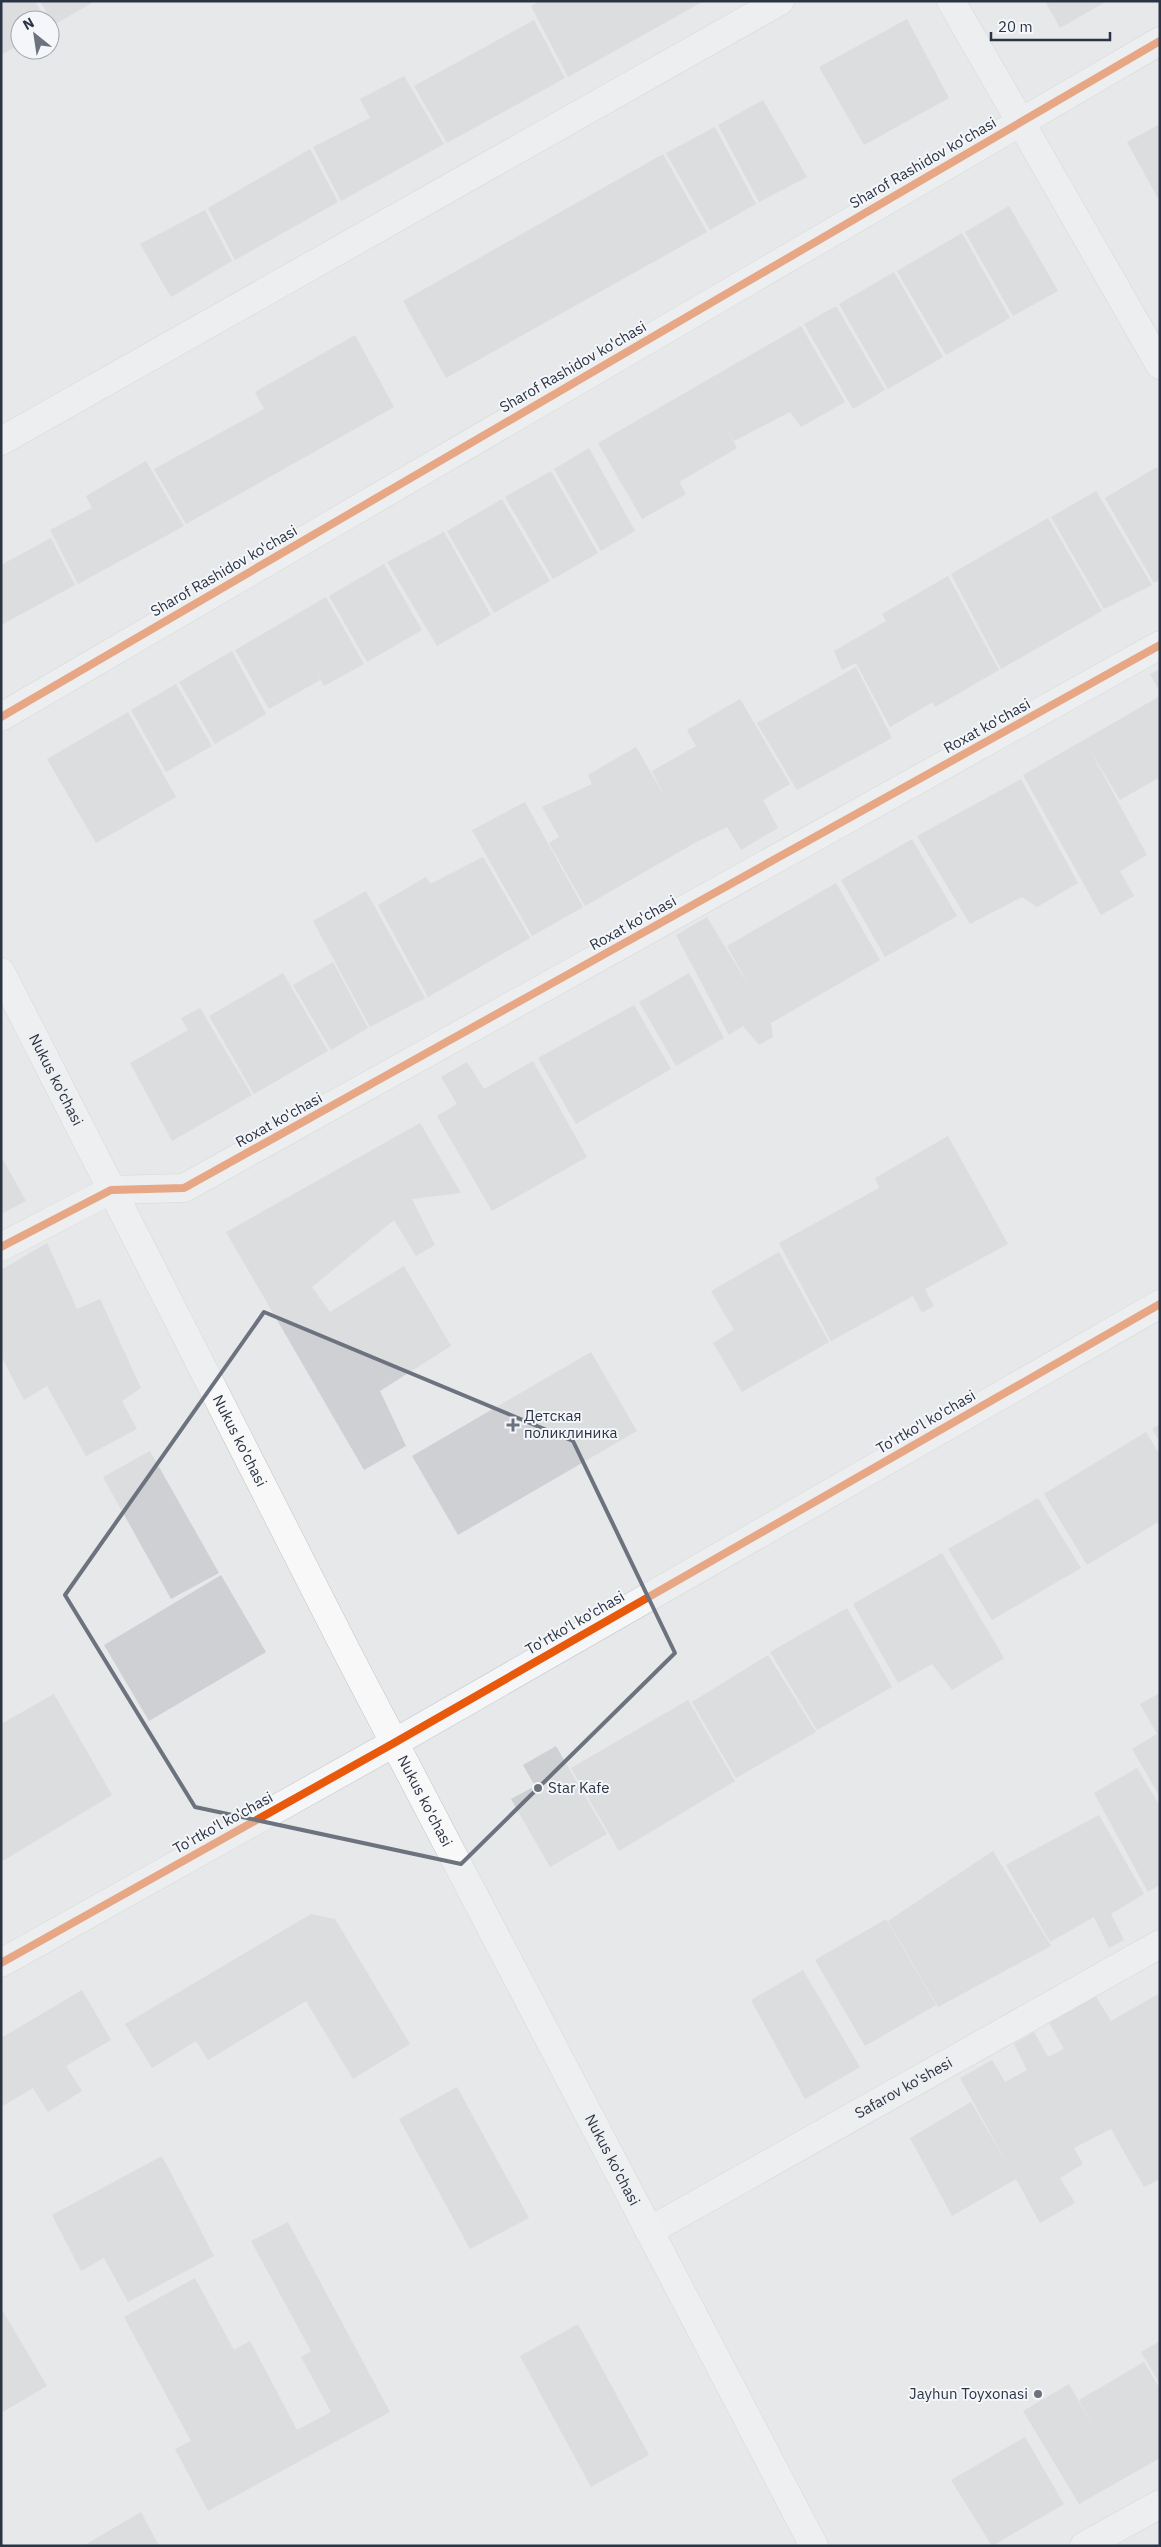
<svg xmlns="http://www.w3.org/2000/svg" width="1161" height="2547" viewBox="0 0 1161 2547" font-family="'IBM Plex Sans',sans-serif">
	<rect width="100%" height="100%" fill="#e6e8ea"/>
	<!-- building -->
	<path fill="#ced0d3" d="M1,1H35L46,20H20V44L1,55Z
		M40,1H95L54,25Z
		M539,1H704L568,77L531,6Z
		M1045,1H1107L1060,28Z
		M907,19L949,98L864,145L819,67Z
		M534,20L565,78L447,143L414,86Z
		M404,76L444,144L341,201L313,147L370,118L360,99Z
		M763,100L807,177L759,202L718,125Z
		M1160,124V202L1127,142Z
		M715,127L756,204L710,230L666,153Z
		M310,149L338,202L235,260L208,208Z
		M663,154L707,232L446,378L403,301Z
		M1009,206L1058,291L1013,316L965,232Z
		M205,210L232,261L171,297L140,244Z
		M962,233L1010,318L946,355L897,271Z
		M894,272L943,357L888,389L839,304Z
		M836,306L885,390L853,409L804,324Z
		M801,326L845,402L801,427L790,412L734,441L724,424L737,448L679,482L686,494L642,519L598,443Z
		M355,335L394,407L186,524L154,469L264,409L255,392Z
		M589,448L635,531L601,551L554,469Z
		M146,461L184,526L78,584L50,530L92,508L86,496Z
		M1157,467L1160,472V580L1154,583L1105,498Z
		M551,471L598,553L553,579L505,497Z
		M1096,491L1152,585L1104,609L1051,517Z
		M502,499L550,581L494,613L447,531Z
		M1048,518L1102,611L1001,669L951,574Z
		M444,532L491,615L437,646L387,562Z
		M51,538L75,585L1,625V565Z
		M384,564L422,630L367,662L329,596Z
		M948,576L999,670L935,707L933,702L890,727L856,663L842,670L834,651L886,621L882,614Z
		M326,597L364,664L324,686L317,673L320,680L269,709L235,650Z
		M232,651L266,714L215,744L179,682Z
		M856,667L892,738L797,790L757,723Z
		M1160,669V692L1150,674Z
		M176,684L212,746L166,772L131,710Z
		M1160,696V777L1120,800L1087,745L1147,855L1120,871L1134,896L1101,915L1023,775Z
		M740,699L790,784L763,800L778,828L741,850L727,827L693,844L585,906L549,843L559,837L542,807L592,784L588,775L636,747L666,799L652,771L696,746L687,730Z
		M128,712L176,797L96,843L47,759Z
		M1021,779L1078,883L1037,907L1022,897L970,924L917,836Z
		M525,802L583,907L532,936L472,830Z
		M912,839L957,916L885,957L841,880Z
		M483,857L530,938L428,997L378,905L426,877L430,884Z
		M836,883L880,960L771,1023L773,1037L759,1045L743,1026L729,1035L676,935L707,917L750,988L727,946Z
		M366,891L425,998L370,1027L313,921Z
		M333,962L368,1028L331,1050L293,985Z
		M283,973L328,1051L254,1094L209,1016Z
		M689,973L724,1038L676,1066L639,1002Z
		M634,1005L671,1069L576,1124L538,1058Z
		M200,1008L252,1095L172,1141L130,1063L188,1030L181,1018Z
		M533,1061L587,1157L492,1211L437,1116L457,1104L441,1077L467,1062L484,1089Z
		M420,1123L461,1193L412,1199L435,1245L416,1256L394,1220L312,1287L330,1312L404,1266L451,1346L380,1391L406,1446L364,1470L226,1232Z
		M948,1136L1008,1244L925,1289L934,1306L922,1313L913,1296L831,1341L779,1243L879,1188L875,1178Z
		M1,1156L26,1201L1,1214Z
		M47,1243L77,1309L100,1299L141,1388L122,1401L137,1429L86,1456L47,1386L24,1400L1,1356V1270Z
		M779,1252L829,1342L742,1392L713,1343L734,1330L711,1291Z
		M591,1352L637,1431L458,1535L412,1456Z
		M1160,1424V1442L1152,1429Z
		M1146,1432L1160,1455V1521L1087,1565L1044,1494Z
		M150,1451L219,1573L171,1599L103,1477Z
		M1038,1498L1081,1568L992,1620L948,1549Z
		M942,1553L1004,1658L952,1690L932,1664L898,1683L853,1604Z
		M221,1575L266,1652L149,1721L104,1645Z
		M847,1608L892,1687L817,1730L770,1652Z
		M768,1655L816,1732L736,1778L692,1702Z
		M1160,1693V1797L1132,1749L1157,1734L1140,1704Z
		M54,1694L112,1795L1,1862V1724Z
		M688,1700L735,1781L619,1851L571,1768Z
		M556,1746L607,1834L550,1867L511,1799L535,1786L523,1765Z
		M1137,1768L1160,1806V1885L1148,1892L1094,1793Z
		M1099,1815L1144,1894L1111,1914L1124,1940L1109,1948L1094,1917L1050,1942L1006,1865Z
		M993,1851L1051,1946L938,2007L888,1921Z
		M311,1914L335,1919L410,2044L353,2079L306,2001L208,2060L196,2041L152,2068L125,2024Z
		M886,1919L936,2005L865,2046L815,1960Z
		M803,1970L860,2067L805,2099L751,2000Z
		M82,1990L111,2040L66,2066L82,2091L48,2112L33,2088L1,2107V2038Z
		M1093,1992L1111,2021L1160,1993V2179L1144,2187L1111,2129L1074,2148L1083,2164L1060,2178L1075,2203L1040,2223L1016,2179L952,2216L910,2138L971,2102L1009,2167L960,2078L992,2060L1005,2082L1027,2070L1014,2044L1034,2032L1048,2057L1064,2049L1047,2019Z
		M457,2087L529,2218L470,2249L399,2119Z
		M162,2156L214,2256L128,2302L104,2258L81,2271L52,2215Z
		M288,2222L390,2412L208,2511L175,2449L191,2441L124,2317L195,2278L234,2350L250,2341L297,2430L331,2412L301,2357L311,2351L251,2241Z
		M1,2308L47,2386L1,2413Z
		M578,2324L649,2455L591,2487L520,2356Z
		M1160,2341V2384L1141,2352Z
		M1144,2362L1160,2389V2458L1079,2504L1023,2411L1069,2384L1098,2435L1079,2400Z
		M1025,2437L1064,2504L992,2546L951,2480Z
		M141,2512L159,2546H83Z"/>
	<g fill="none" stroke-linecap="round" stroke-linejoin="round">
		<defs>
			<g id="minor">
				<path d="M951,1L1160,365"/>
				<path d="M1,441L780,1"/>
				<path d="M1,717L1160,41"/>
				<path d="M1,1247L111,1190L184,1188L1160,645"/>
				<path d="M1,1963L394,1743L1160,1304"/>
				<path id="s1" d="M649,2231L1160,1944"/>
				<path d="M1084,2546L1160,2504"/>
			</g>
			<g id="major">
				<path id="s2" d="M1,972L349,1656L814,2546"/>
			</g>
		</defs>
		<!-- minor casing -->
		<use href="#minor" stroke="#c4c6c8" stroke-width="29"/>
		<!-- major casing -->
		<use href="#major" stroke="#c2c5c8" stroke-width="29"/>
		<!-- minor -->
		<use href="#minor" stroke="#f5f6f7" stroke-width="28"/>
		<!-- major -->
		<use href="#major" stroke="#f8f8f8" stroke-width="28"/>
		<defs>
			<path id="cycleway" d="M1,717L1160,41
				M1,1247L111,1190L184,1188L1160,645
				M1,1963L394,1743L1160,1304"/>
		</defs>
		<!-- cycleway casing -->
		<use href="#cycleway" stroke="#f4f6f9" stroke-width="11"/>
		<!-- cycleway -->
		<use href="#cycleway" stroke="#e8590c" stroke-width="8"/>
	</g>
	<!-- marked area -->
	<path d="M0 0H1161V2547H0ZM264,1312L573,1441L675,1653L461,1864L195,1807L65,1595Z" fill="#e6e8ea" fill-opacity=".55" fill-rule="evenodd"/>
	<path fill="none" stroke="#6c737f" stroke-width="4" stroke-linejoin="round" d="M264,1312L573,1441L675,1653L461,1864L195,1807L65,1595Z"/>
	<!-- markers -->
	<g fill="#6c737f" stroke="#f4f6f9" stroke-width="2">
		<path d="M510.5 1417.5h5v5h5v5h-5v5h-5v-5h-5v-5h5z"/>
		<circle cx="538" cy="1788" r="5"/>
		<circle cx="1038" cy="2394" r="5"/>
	</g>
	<g text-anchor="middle" stroke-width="4" stroke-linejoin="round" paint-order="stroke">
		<!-- street labels -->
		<g font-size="15" fill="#2b3445" stroke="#f4f6f9">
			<text transform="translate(923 163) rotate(-30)" y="5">Sharof Rashidov ko'chasi</text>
			<text transform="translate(573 367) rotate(-30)" y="5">Sharof Rashidov ko'chasi</text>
			<text transform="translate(224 571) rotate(-30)" y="5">Sharof Rashidov ko'chasi</text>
			<text transform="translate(987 726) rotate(-29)" y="5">Roxat ko'chasi</text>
			<text transform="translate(633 923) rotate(-29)" y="5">Roxat ko'chasi</text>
			<text dy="5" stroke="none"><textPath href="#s2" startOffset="121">Nukus ko'chasi</textPath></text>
			<text transform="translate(279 1120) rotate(-29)" y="5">Roxat ko'chasi</text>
			<text transform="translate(926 1422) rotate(-30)" y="5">To'rtko'l ko'chasi</text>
			<text dy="5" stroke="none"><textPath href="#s2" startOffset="526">Nukus ko'chasi</textPath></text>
			<text transform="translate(575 1623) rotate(-30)" y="5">To'rtko'l ko'chasi</text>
			<text dy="5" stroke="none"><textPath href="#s2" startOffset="931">Nukus ko'chasi</textPath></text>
			<text transform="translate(223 1823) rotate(-29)" y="5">To'rtko'l ko'chasi</text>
			<text dy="5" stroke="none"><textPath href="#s1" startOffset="292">Safarov ko'shesi</textPath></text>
			<text dy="5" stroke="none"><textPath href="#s2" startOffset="1336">Nukus ko'chasi</textPath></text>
		</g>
		<!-- poi labels -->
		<g font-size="15" fill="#2b3445" stroke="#f4f6f9" text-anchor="start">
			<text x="524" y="1421">Детская<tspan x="524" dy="17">поликлиника</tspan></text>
			<text x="548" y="1793">Star Kafe</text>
			<text x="1028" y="2399" text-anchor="end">Jayhun Toyxonasi</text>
		</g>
	</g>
	<!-- border -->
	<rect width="1161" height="2547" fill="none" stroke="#2b3445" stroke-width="5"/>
	<!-- north arrow -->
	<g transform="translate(35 35) rotate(330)"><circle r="24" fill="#f4f6f9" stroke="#a4a8b1"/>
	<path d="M0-4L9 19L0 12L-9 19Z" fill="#6c737f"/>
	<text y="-8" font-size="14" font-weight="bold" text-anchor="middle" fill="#2b3445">N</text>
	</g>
	<!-- scale -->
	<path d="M991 32v8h119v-8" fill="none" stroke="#2b3445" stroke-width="2.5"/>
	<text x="998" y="32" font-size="15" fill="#2b3445" stroke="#f4f6f9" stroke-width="4" paint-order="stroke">20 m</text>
</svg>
